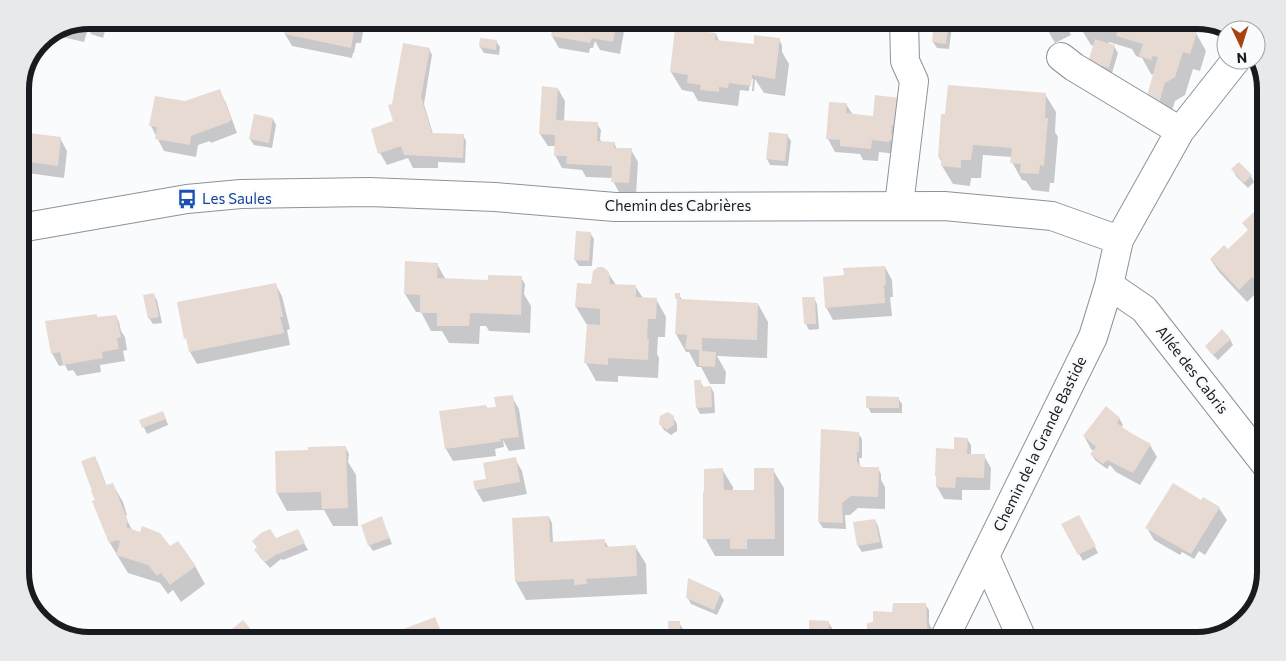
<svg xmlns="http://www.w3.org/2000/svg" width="1286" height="661" viewBox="0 0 1286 661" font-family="Commissioner,sans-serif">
	<rect width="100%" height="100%" fill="#fafbfd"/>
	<!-- shadow -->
	<path fill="#0003" d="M89,20H108L103,38L91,34L88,28L84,42L54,35Z
		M278,20H365L361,43H356L354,53H353L352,58L292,46L285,34L287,27L282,26Z
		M555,20H626L620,54L600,50L595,41L593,48H590L589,53L559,48L552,36Z
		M935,20L948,21L952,27L949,49L937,48L933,42Z
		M1042,20H1068L1065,22L1071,35L1055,43Z
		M1081,20H1162L1169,23L1171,26L1196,33L1206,51L1200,71L1193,69L1185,95L1175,101L1169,120L1157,117L1154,75L1151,74L1142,58L1136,56L1132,49L1109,42L1108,45L1114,46L1118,53L1112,73L1093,68L1094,46L1091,45L1080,27L1082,22Z
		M716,34L719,41L755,46L779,39L782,45V52L789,64L785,96L764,93L755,79L754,91H752L753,79H750L749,91L740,90L738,106L698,101L693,92L682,90L671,72Z
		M496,41L500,47L499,55L484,53L480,47Z
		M429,49L432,55L424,104L433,134L463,135L466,141L465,163L438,162V168H413L408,158L387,165L380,153L395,122L394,105Z
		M558,89L565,101L564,122L597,124L601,130L600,139L602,143H614L617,149L631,150L638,162L636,195L620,194L613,181V178L586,177L582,170L562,168L555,155V146H548L540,134Z
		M219,90L226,103L237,133L211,143L210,141L198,145L196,157L164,151L151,126L185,102Z
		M1045,94L1056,112L1055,132L1058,137L1054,183H1050L1049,192L1032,190L1026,181L1022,180L1012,162V157L983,155L981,178H971L970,186L953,184L942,166V163L939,157Z
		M900,99L896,154L879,152L878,161L863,160L860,154L835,152L828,139L846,104L853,115L874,118Z
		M273,119L276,125L272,148L254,145L250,139Z
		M20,133L60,138L67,151L64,178L20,172Z
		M787,135L791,141L788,166L770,165L767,159Z
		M1233,170L1251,176L1254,182L1248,188L1236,176Z
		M1266,223V295L1260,289L1247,302L1219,272L1211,260L1228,251L1249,231L1244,224Z
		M590,233L594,239L592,266H579L575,260Z
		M406,263L437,264L446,280L489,285L521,278L525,284L524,294L531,306L530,333L489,331L486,326H480L479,344L449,343L442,331H431L421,312H416L405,294Z
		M885,267L892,280L893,297H890L892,316L833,320L826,307L845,276Z
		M608,273L616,285L635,286L643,298L656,299L666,317L665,337H658L657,354L659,358L658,378L618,376V382L596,381L586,363L588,325H587L576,307L592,285Z
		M275,284L282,296L290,329L287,330L290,345L197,364L190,352L188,342L186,338Z
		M153,294L157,300L162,323L153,324L149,318Z
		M679,294L682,300L758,304L768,322L767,358L717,356L726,372L725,384H710L701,367H697L689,352H686L676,334L678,300L676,298Z
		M814,298L817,304L819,329L809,330L806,324Z
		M116,316L119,322L121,331L125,337L127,350L123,351L125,361L100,365L101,372L77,376L73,370L68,371L65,365L59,366L52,353L98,318Z
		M1230,339L1233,345L1218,360L1210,352L1206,346Z
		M700,381L704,388L711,387L714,393L715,413L700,414L697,408Z
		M512,397L519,409L525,449L509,451L503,440L504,447L495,449L496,456L453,461L446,449L486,406L488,409L497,408Z
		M898,398L902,404V413H871L868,407Z
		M673,417L677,424V431L671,435L664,430L660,424Z
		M1119,418L1123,425L1121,427L1150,445L1157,457L1140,485L1116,472L1110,465L1107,469L1095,460L1091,454L1094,451L1091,449L1084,436Z
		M166,419L168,425L147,434L141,421Z
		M858,433L862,439V458H859L860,467L878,468L881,474V480L885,487V509L858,508L850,515H845L846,529L823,528L819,522Z
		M967,439L971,445V455L984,456L991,468L990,490H962V500L944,499L937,487V478L936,476L956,450Z
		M346,448L349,454L348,462L356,475L358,526H333L324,510L287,511L277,493L309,452Z
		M95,457L98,463L107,487L113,485L123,502L127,515L125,516L132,530L195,566L205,584L181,602L173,590L168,594L160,583L128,573L120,560L110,543L96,500Z
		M515,459L522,471L527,494L483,502L476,490Z
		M722,469L733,487V491H755L773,470L784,488V556H715L705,538Z
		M1203,499L1219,508L1227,520L1205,555L1199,551L1194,559L1182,552L1180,555L1154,540L1147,528Z
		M1079,516L1098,553L1083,561L1063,525Z
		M549,517L552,523L553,543L604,540L609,548L635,546L646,564L647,594L526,600L516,582L513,519Z
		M875,520L878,526L883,548L862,552L858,546L854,523Z
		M384,524L392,544L373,551L369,545Z
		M297,531L308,550L283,560L281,559L270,568L259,556L256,550L258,548L253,541L276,540Z
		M720,594L724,600L717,615L691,604L687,597Z
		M925,604L929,610V623L933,631L934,641H869L874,623L894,613Z
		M811,621L828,622L832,628V636H814L811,630Z
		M679,623L683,629V641H670Z
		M67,632L75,638L65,635Z
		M252,633L255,639L253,641H220Z"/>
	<!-- building -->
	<path fill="#e6dad3" d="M88,20H104L100,32L86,28Z
		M287,20H356L351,48L284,34Z
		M554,20H617L613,42L592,38L590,43L551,36Z
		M934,20H949L946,44L932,42Z
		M1081,20H1165L1170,22L1169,24L1197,32L1190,54L1183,52L1175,77L1165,83L1159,103L1146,99L1158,57L1153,56L1151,60L1139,56L1143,44L1116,36L1118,30L1099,25L1097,32L1079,28Z
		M675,28L716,33L715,40L754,44V35L780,38L775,79L752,75L751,86L729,83L728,88L719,87V92L700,90L701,85L687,83L688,75L670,72Z
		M480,38L497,40L496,50L479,47Z
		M1095,39L1115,45L1109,68L1088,62Z
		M403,43L430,48L421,97L432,133L464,134L463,158L404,155L401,146L378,154L371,129L393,121L388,105L392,104Z
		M948,85L1046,93L1045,118H1048L1044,166L1040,165L1039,174L1020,173L1021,164L1010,163L1012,148L973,145L971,160H961V168L941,166V158L938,157L941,114H945Z
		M542,86L558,88L556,120L598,122L597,141L615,142L614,148H632L629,183L611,182L612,166L566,164L567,156H554L555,135L539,134Z
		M220,89L231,118V120L229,122L191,136L190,145L155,139L157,127L149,126L155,96L185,101Z
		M875,95L900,98L897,125H892L891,134L896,135L895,141L889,140V142L872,140L871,149L840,146V140L826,139L829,102L847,103L846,113L873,116Z
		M254,114L273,118L269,143L249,139Z
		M20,132L61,137L58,166L20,161Z
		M769,132L788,134L785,161L766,159Z
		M1239,162L1252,175L1244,183L1231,169Z
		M1256,210L1266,221V292L1252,277L1239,290L1210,259L1224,245L1228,249L1248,230L1242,223Z
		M576,231L591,232L589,261L574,260Z
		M405,261L438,263L437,278L488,280V275L522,276L521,315L470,313L469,326H437V313H420V295L404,294Z
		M885,266L886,285H884L885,303L825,308L823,277L844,275L843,268Z
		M598,267H603L609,272L610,284L636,285V297L657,298L656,319H648L647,339H649L648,360L608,358V365L584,363L587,324L600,325V309L575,307L577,283L591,284L593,271Z
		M276,283L283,317H280L284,333L189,352L186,338L184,339L177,302Z
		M154,293L159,317L148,319L143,295Z
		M675,293H680V299L758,303L757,340L702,338V351L716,352L715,367L699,366V350L685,349L687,335L675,334L677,299H675Z
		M802,297H815L816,324H804Z
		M97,314V317L116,315L121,337L117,338L119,349L102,352L103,358L63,365L60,352L51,354L45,321Z
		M1222,329L1231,339L1213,355L1205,346Z
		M694,380H701L702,387L711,386L712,407L696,408Z
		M513,395L519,437L500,439L501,441L489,443L445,449L439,411L486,405V408L496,407L494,397Z
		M866,396L899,397V408H866Z
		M1106,406L1120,418L1117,423L1129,432L1151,444L1133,473L1107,460L1103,464L1090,454L1096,447L1083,436Z
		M163,411L166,419L142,428L139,420Z
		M668,412L674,416V425L667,430L659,424L660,416Z
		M821,429L859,432V452H857V462L862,467H879L878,497L851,496L842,503L843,523L818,522Z
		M954,437L968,438L967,454H985L984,478L956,477L955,488L936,487V476H935L936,448L954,449Z
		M346,446L348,508L322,509L321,492L276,493L275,451L308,450V447Z
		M95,456L106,485L113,483L128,521L126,527L140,532L142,526L160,533L170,546L178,541L196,566L170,585L161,573L157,576L148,565L116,555L120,541L117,540L109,543L92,501L95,500L91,491H92L81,461Z
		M516,457L520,482L475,490L473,481L486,479L483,463Z
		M723,468L724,490H754V468H774L775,539H747V549H730V539H703V492L704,491V469Z
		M1173,483L1201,500L1203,497L1220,507L1191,554L1145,528Z
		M1079,515L1096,546L1078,555L1061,524Z
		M382,516L389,538L368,546L361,525Z
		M549,516L550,542L605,539V547L636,545L637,576L586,579L587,584L574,585V579L515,582L512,518Z
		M875,519L880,542L857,546L853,522Z
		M270,529L276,538L298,529L305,543L278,554H277L265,562L254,550L257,547L252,541L261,533Z
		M688,578L721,593L714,610L686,598Z
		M893,603H926L928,641H867V623L873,622V611L892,612Z
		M435,617L445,641H371L406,628Z
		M243,620L253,632L242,641H218Z
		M809,620L829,621V630H809Z
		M668,621H680V641H669Z
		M495,629L498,641H476L474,634Z"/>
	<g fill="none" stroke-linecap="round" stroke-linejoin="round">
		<defs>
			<path id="minor" d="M1061,57L1074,67L1180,131
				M899,205L914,81L905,61L904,20
				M20,228L187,199L241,194L369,192L495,197L615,207L944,206L1052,216L1119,240
				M1109,285L1144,309L1266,465
				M985,556L1023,641
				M943,641L1093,337L1109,285L1119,240L1180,131L1236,60"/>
		</defs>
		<!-- minor casing -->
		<use href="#minor" stroke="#8a939c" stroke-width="30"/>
		<!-- minor -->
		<use href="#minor" stroke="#fff" stroke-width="28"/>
	</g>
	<!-- icons -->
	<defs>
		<symbol id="bus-bare" viewBox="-9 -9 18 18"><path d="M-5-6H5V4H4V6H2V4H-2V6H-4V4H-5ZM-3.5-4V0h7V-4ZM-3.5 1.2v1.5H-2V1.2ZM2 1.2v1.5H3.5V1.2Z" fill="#1a4fb4" stroke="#fafbfd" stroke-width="2.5" paint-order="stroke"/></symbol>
	</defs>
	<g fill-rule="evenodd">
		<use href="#bus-bare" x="173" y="185" width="28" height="28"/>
	</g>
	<g text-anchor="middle" stroke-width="5" stroke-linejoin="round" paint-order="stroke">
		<!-- transit labels -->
		<g font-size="15" fill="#164399" stroke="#fafbfd" text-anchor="start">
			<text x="202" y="204">Les Saules</text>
		</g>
		<!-- street labels -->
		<g font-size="15" fill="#181b1f" stroke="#fafbfd">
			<text x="678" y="211">Chemin des Cabrières</text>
			<text transform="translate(1192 370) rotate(52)" y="5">Allée des Cabris</text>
			<text transform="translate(1040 444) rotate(-64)" y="5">Chemin de la Grande Bastide</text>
		</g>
	</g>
	<!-- crop -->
	<path d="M0 0H1286V661H0ZM89 29H1197A60 60 0 0 1 1257 89V572A60 60 0 0 1 1197 632H89A60 60 0 0 1 29 572V89A60 60 0 0 1 89 29Z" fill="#e8e9eb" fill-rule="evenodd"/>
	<path fill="none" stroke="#181b1f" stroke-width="6" d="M89 29H1197A60 60 0 0 1 1257 89V572A60 60 0 0 1 1197 632H89A60 60 0 0 1 29 572V89A60 60 0 0 1 89 29Z"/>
	<!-- north arrow -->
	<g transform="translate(1241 45) rotate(176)"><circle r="24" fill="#fafbfd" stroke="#a0a1a4"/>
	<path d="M0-4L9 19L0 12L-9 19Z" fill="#a74312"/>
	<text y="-8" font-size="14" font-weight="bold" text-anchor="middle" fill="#181b1f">N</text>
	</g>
</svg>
